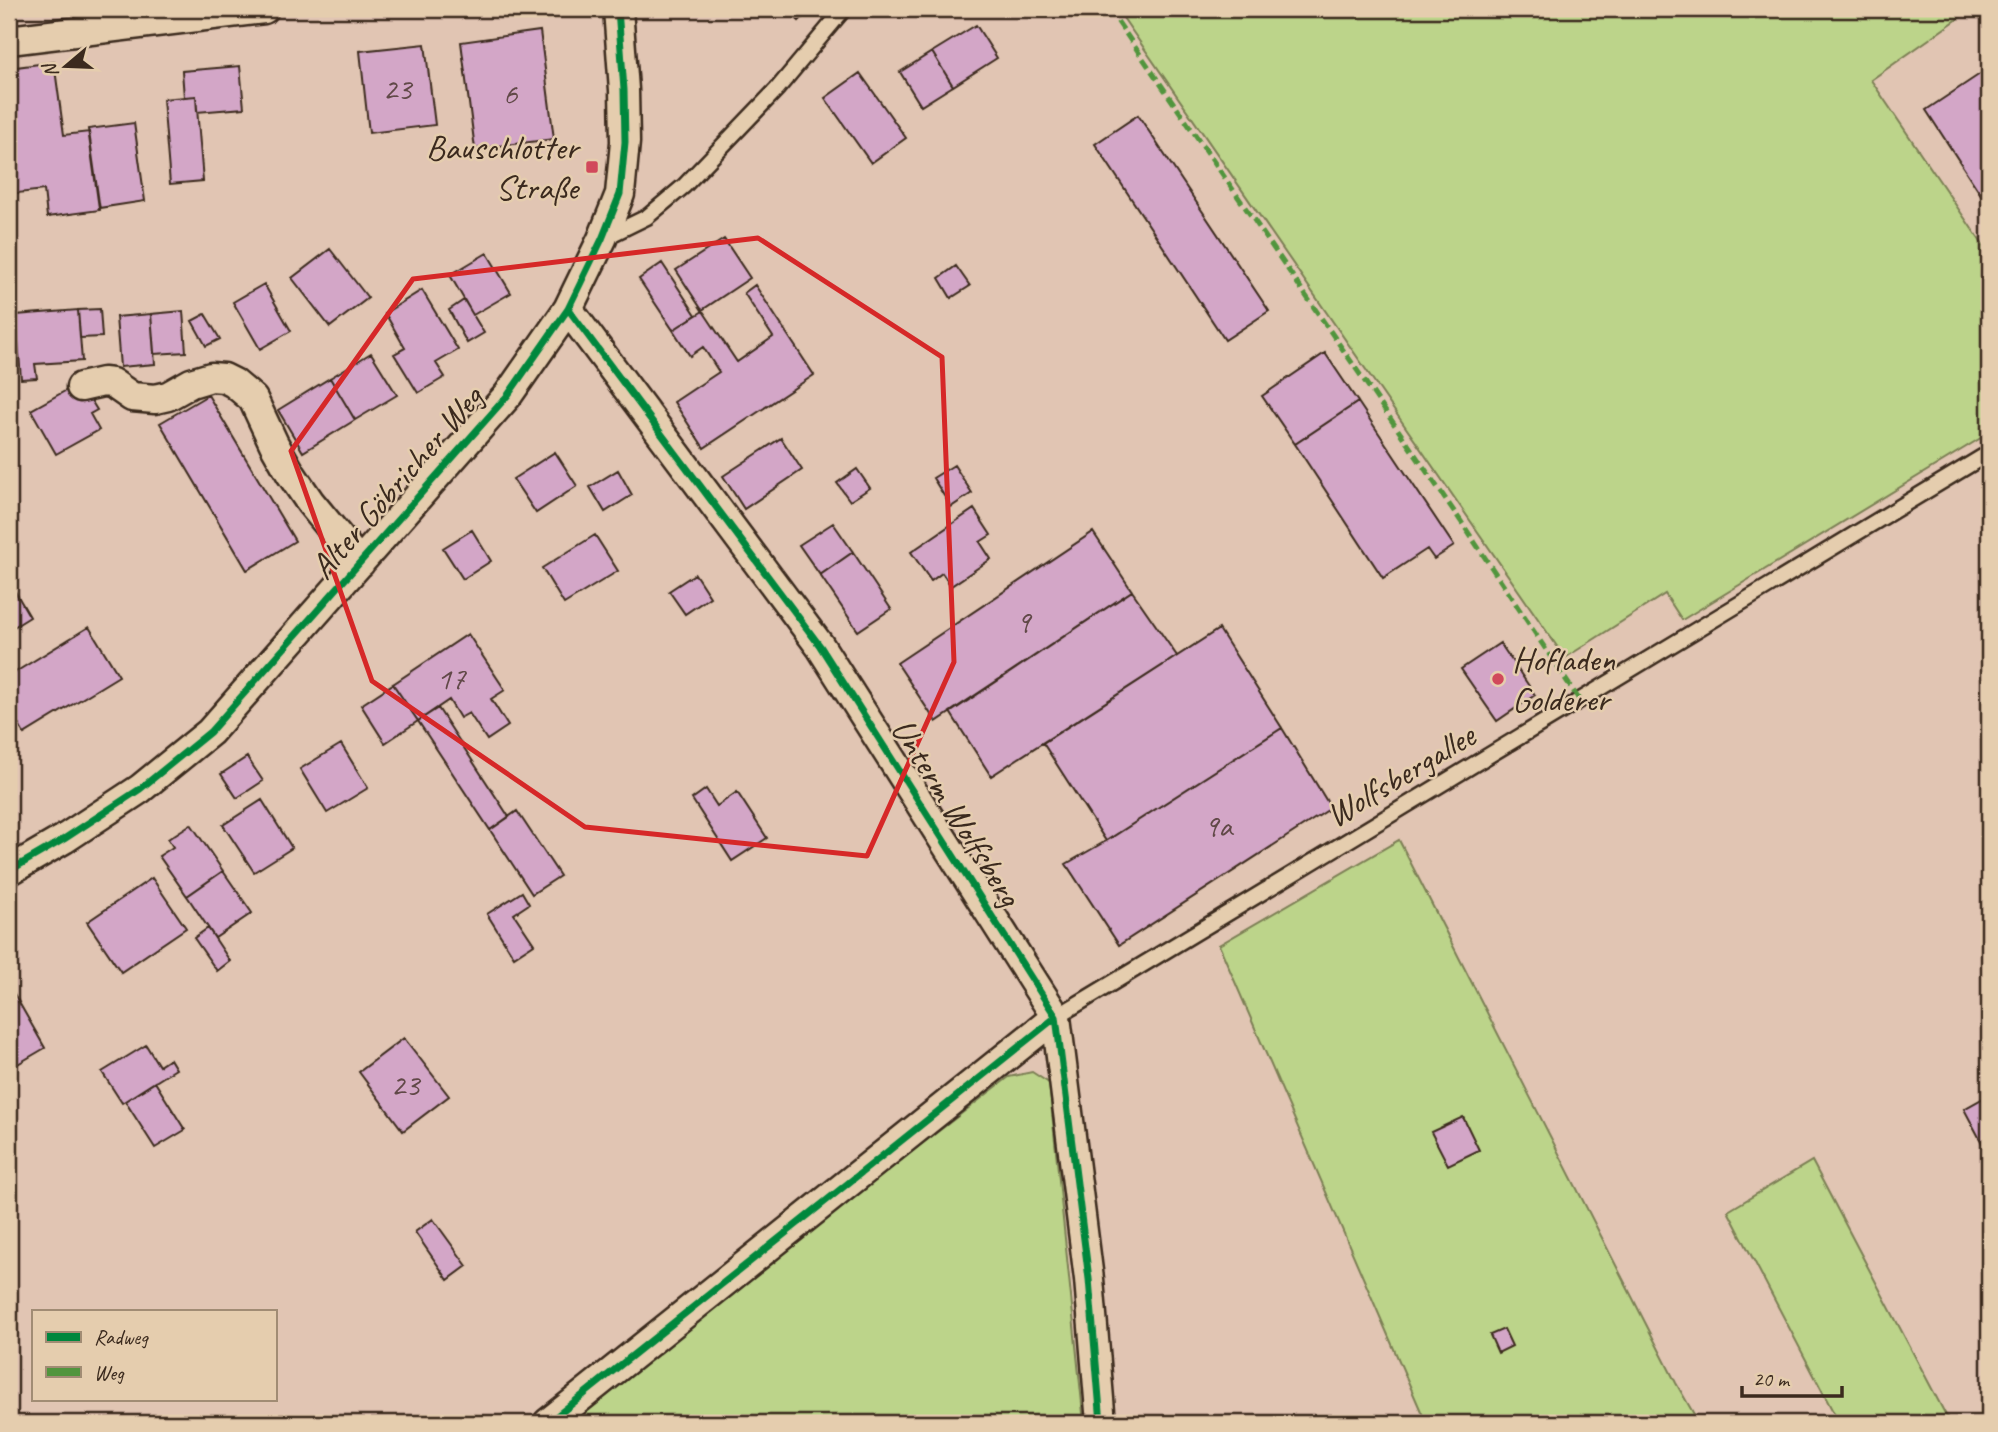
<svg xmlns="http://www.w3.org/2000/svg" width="1998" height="1432" viewBox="0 0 1998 1432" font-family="Caveat,sans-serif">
	<rect width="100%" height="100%" fill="#e1c5b3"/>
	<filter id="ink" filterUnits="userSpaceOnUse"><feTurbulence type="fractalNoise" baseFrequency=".0143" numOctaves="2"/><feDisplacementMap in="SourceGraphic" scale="14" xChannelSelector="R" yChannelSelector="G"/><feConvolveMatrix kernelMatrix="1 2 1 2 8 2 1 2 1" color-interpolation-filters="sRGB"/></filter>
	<g filter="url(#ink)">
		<!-- green -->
		<path fill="#bcd48a" stroke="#7c7f54" stroke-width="2" d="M1117,9H1972L1871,80L1989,254V433L1682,620L1665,594L1565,658Z
			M1399,840L1676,1383L1699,1423H1426L1219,945Z
			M1032,1072L1049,1083L1084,1423H559L1009,1077Z
			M1812,1161L1950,1423H1839L1728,1211Z"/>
		<!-- building -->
		<path fill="#d3a6c7" stroke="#3b2a1e" stroke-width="2" d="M786,9H811L799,21Z
			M976,25L997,58L953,86L932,52Z
			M540,31L554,139L475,149L461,42Z
			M425,44L435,125L369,133L360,51Z
			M932,52L953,86L921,106L900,72Z
			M54,62L64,135L89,132L100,210L47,217L44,190L9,194V68Z
			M240,66L244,108L197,112L196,96L184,97L182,71Z
			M1989,68V207L1926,110Z
			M860,73L906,138L871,163L825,98Z
			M196,96L203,181L170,184L163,99Z
			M1138,115L1269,311L1225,340L1095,144Z
			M134,123L145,201L99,208L88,129Z
			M724,239L750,278L702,310L676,270Z
			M330,249L368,298L330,327L292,278Z
			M487,253L511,293L473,315L450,275Z
			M662,263L696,315L673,330L639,279Z
			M956,266L970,286L951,298L939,278Z
			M264,284L291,331L260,349L233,302Z
			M755,285L814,375L704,448L674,402L719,372L703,347L690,356L673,330L703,311L737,362L773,337L744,293Z
			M422,290L458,350L436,363L445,377L418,393L394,354L405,348L385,313Z
			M464,300L484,333L467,343L449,310Z
			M100,309L102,337L80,338L78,310Z
			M78,310L82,361L35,364L37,378L21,379L16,315Z
			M183,311L186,352L154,354L151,314Z
			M151,314L155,364L120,367L116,317Z
			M205,314L220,339L206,346L192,321Z
			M371,353L397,395L355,420L330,378Z
			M1325,353L1358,402L1295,444L1262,396Z
			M330,378L355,420L303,452L278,410Z
			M74,386L82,401L89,397L97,410L90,414L99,430L56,454L31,410Z
			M208,395L295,541L247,570L160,423Z
			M1358,402L1454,546L1434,559L1427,549L1383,578L1295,444Z
			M781,438L802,470L744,509L723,476Z
			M555,452L577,486L536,513L513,479Z
			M954,465L972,493L951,507L933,478Z
			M857,469L870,488L850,501L837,483Z
			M618,470L632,495L605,512L590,487Z
			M974,509L991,535L980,542L991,559L951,586L942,573L931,581L911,552Z
			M833,523L853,552L820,575L799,545Z
			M472,530L491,561L463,579L443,548Z
			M1093,532L1132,591L936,722L897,663Z
			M595,535L618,571L564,604L542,568Z
			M853,552L891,609L858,631L820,575Z
			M695,574L710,597L685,614L669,591Z
			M9,581L30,617L9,630Z
			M1132,591L1177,656L991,776L950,712Z
			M89,627L119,676L24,734L9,708V676Z
			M1219,629L1282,728L1106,841L1043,743Z
			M468,634L505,690L491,699L508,726L487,740L469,713L460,718L449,700L418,721L393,684Z
			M1500,643L1535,695L1497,721L1461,669Z
			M393,684L418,721L385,743L361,705Z
			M438,708L509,817L490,830L418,721Z
			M1282,728L1331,808L1119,945L1066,864L1106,841Z
			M341,744L368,788L327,813L300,769Z
			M247,757L263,781L237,798L221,774Z
			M706,789L717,806L737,792L767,838L732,861L692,799Z
			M262,800L292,848L254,872L223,825Z
			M517,811L560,876L532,894L490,830Z
			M191,824L223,871L187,896L159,856L173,847L168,839Z
			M223,871L252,913L215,938L187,896Z
			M152,878L186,928L121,972L87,922Z
			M522,892L529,904L514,914L534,944L514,957L487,914Z
			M208,928L230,961L217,971L194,938Z
			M9,985L45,1048L9,1069Z
			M404,1038L449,1096L403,1131L359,1072Z
			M146,1045L159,1066L170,1059L176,1069L122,1103L102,1072Z
			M155,1082L185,1130L155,1148L125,1101Z
			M1989,1095V1156L1964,1109Z
			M1463,1117L1479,1150L1448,1165L1431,1132Z
			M433,1219L467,1266L448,1280L415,1232Z
			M1504,1329L1512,1346L1498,1353L1490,1335Z"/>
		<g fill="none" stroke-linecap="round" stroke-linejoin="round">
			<defs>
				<path id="service" d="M606,237L647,217L684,186L777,89L844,9
					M1056,1017L1989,453"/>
				<path id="minor" d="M9,40L264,9
					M568,309L820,646L1056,1017L1089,1279L1101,1423
					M81,387L103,382L112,383L132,397L155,399L168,396L191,383L211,377L224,378L234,383L253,399L274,444L291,474L310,502L360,563
					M9,871L64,839L140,789L210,732L508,395L568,309L602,239L620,194L625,142L624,90L618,9
					M548,1423L1056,1017"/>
			</defs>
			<!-- service casing -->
			<use href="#service" stroke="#3b2a1e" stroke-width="19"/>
			<!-- minor casing -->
			<use href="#minor" stroke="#3b2a1e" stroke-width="33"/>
			<!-- service -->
			<use href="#service" stroke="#e5cdae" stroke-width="14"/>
			<!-- minor -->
			<use href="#minor" stroke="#e5cdae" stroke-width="28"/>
			<!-- quiet -->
			<path stroke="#51953d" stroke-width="5" stroke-dasharray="10 5" stroke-linecap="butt" d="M1109,9L1460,520L1580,701"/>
			<defs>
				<path id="cycleway" d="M568,309L820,646L1056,1017L1089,1279L1101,1423
					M9,871L64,839L140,789L210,732L508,395L568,309L602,239L620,194L625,142L624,90L618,9
					M548,1423L1056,1017"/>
			</defs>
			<!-- cycleway casing -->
			<use href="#cycleway" stroke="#e5cdae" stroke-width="11"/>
			<!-- cycleway -->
			<use href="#cycleway" stroke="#00873e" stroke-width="7"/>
		</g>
	</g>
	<!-- marked area -->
	<path fill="none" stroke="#d62828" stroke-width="5" stroke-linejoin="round" d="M758,238L942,357L954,662L867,856L585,827L372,681L291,451L413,279Z"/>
	<!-- markers -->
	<g fill="#d1495b" stroke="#e5cdae" stroke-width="2.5">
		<rect x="585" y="160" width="14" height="14" rx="3.5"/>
		<circle cx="1498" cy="679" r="7"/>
	</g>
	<g text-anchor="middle" stroke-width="5" stroke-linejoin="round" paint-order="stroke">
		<!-- number labels -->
		<g font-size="32" fill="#614948">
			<text x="397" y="99">23</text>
			<text x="510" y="104">6</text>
			<text x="1023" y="632">9</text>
			<text x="451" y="689">17</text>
			<text x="1218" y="836">9a</text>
			<text x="405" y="1095">23</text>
		</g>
		<!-- poi labels -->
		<g font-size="35" fill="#3b2a1e" stroke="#e5cdae" text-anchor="end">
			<text x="578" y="159">Bauschlotter<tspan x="578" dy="40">Straße</tspan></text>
			<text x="1512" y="671" text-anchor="start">Hofladen<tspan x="1512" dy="40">Golderer</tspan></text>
		</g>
		<!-- street labels -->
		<g font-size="35" fill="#3b2a1e" stroke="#e5cdae">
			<text transform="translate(396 482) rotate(-49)" y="12">Alter Göbricher Weg</text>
			<text transform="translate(1400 775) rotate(-31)" y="12">Wolfsbergallee</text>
			<text transform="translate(957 812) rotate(58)" y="12">Unterm Wolfsberg</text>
		</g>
	</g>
	<!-- margin -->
	<rect width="1998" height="1432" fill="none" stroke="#e5cdae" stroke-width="35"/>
	<rect x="18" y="18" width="1963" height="1397" fill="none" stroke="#3b2a1e" stroke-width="2.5" filter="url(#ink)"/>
	<!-- legend -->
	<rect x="32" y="1310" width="245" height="91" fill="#e5cdae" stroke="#a18c74" stroke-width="2"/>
	<rect x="46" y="1332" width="35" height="10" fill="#00873e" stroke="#a18c74" stroke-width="2"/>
	<text x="94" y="1344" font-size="21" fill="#3b2a1e">Radweg</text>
	<rect x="46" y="1367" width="35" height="10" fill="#51953d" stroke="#a18c74" stroke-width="2"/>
	<text x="94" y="1380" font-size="21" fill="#3b2a1e">Weg</text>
	<!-- north arrow -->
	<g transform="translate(66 66) rotate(251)" stroke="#e5cdae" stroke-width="5" paint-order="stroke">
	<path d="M0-5L12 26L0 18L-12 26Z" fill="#3b2a1e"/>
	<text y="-10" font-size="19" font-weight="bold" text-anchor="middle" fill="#3b2a1e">N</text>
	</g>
	<!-- scale -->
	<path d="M1742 1386v10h100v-10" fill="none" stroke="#3b2a1e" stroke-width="3.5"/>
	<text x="1753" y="1386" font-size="21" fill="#3b2a1e" stroke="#e5cdae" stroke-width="5" paint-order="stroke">20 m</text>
</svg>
